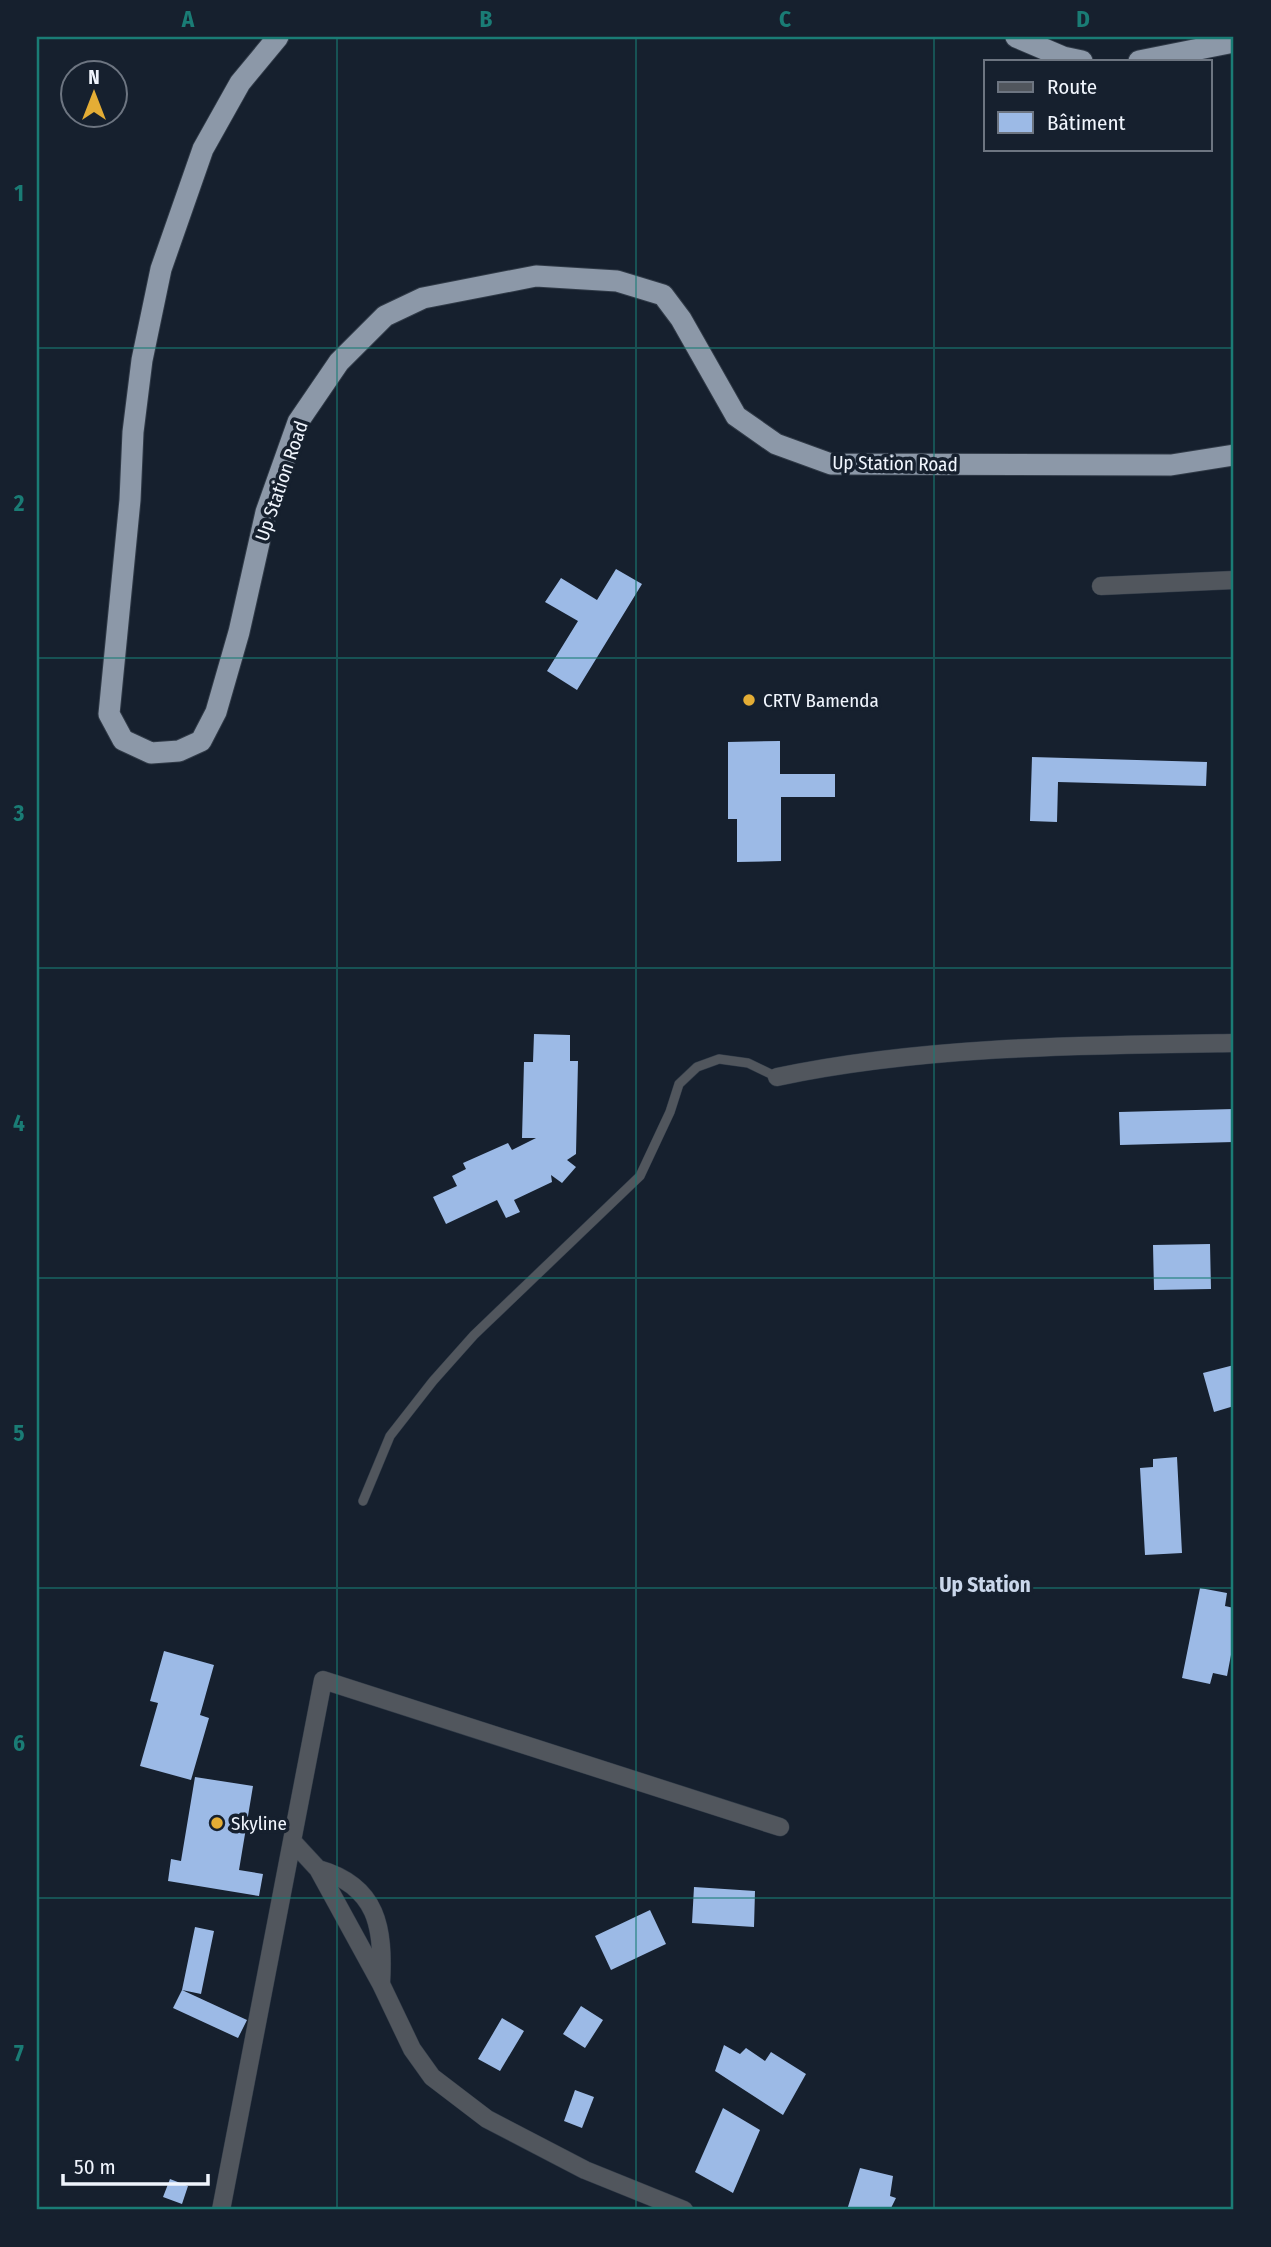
<svg xmlns="http://www.w3.org/2000/svg" width="1271" height="2247" viewBox="0 0 1271 2247" font-family="'Fira Sans Condensed',sans-serif">
	<rect width="100%" height="100%" fill="#16202e"/>
	<!-- building -->
	<path fill="#9cbae6" d="M616,569L642,584L577,690L547,671L578,621L545,602L561,578L597,600Z
		M749,694L756,701L749,706L743,699Z
		M780,741V774H835V797H781V861L737,862V819H728V742Z
		M1032,757L1207,762L1206,786L1058,782L1057,822L1030,821Z
		M534,1034L570,1035V1061H578L576,1154L567,1160L576,1167L562,1183L551,1175L552,1182L514,1200L520,1212L506,1218L497,1200L446,1224L433,1197L457,1186L452,1176L466,1169L463,1163L508,1143L512,1150L536,1138H522L524,1062H533Z
		M1234,1109V1142L1120,1145L1119,1112Z
		M1210,1244L1211,1289L1154,1290L1153,1245Z
		M1234,1365V1406L1214,1412L1203,1373Z
		M1177,1457L1182,1553L1145,1555L1140,1468L1153,1467V1459Z
		M1200,1588L1227,1593L1225,1606L1234,1608V1639L1227,1676L1213,1673L1210,1684L1182,1678Z
		M164,1651L214,1665L200,1715L209,1718L191,1780L140,1766L158,1703L150,1701Z
		M195,1777L253,1786L239,1870L263,1874L259,1896L168,1881L171,1859L181,1861Z
		M694,1887L755,1891L754,1927L692,1923Z
		M650,1910L666,1944L611,1970L595,1936Z
		M195,1927L214,1931L201,1994L182,1990L247,2020L238,2038L173,2008L182,1990Z
		M581,2006L603,2020L585,2048L563,2034Z
		M502,2018L524,2031L500,2071L478,2059Z
		M724,2045L740,2054L746,2048L765,2061L771,2052L806,2074L783,2115L715,2071Z
		M575,2090L594,2097L582,2128L564,2121Z
		M723,2108L760,2130L733,2193L695,2172Z
		M860,2168L893,2176L890,2196L896,2198L890,2210H847Z
		M170,2179L188,2186L182,2204L163,2197Z"/>
	<g fill="none" stroke-linecap="round" stroke-linejoin="round">
		<defs>
			<path id="service" d="M363,1501L390,1436L433,1381L474,1335L640,1176L670,1112L679,1084L697,1067L719,1059L748,1063L777,1077"/>
			<path id="minor" d="M1101,586L1234,580
				M777,1077C923,1046 1085,1045 1234,1043
				M293,1842L318,1869L381,1984L412,2049L432,2077L487,2119L585,2170L684,2210
				M318,1869C378,1886 384,1928 381,1984
				M221,2210L323,1680L780,1827"/>
			<path id="trunk" d="M278,37L240,83L203,149L161,269L142,360L133,432L130,500L109,714L123,740L151,753L179,751L201,741L216,712L239,632L266,512L298,422L339,362L385,316L423,298L536,276L617,281L663,295L681,319L736,416L776,444L831,464L1171,465L1234,455
				M1016,37L1063,57L1082,61
				M1139,61L1234,42"/>
		</defs>
		<!-- service casing -->
		<use href="#service" stroke="#303a47" stroke-width="10"/>
		<!-- minor casing -->
		<use href="#minor" stroke="#303a47" stroke-width="19"/>
		<!-- trunk casing -->
		<use href="#trunk" stroke="#303a47" stroke-width="23"/>
		<!-- service -->
		<use href="#service" stroke="#51565d" stroke-width="9"/>
		<!-- minor -->
		<use href="#minor" stroke="#51565d" stroke-width="18"/>
		<!-- trunk -->
		<use href="#trunk" stroke="#8c98a8" stroke-width="21"/>
	</g>
	<!-- grid -->
	<path fill="none" stroke="#1a7c75" stroke-width="2" stroke-opacity="0.55" d="M337,37V2210M636,37V2210M934,37V2210M37,348H1234M37,658H1234M37,968H1234M37,1278H1234M37,1588H1234M37,1898H1234"/>
	<!-- markers -->
	<g fill="#e4ad35" stroke="#16202e" stroke-width="2.5">
		<circle cx="749" cy="700" r="7"/>
		<circle cx="217" cy="1823" r="7"/>
	</g>
	<g text-anchor="middle" stroke-width="7" stroke-linejoin="round" paint-order="stroke">
		<!-- street labels -->
		<g font-size="19" fill="#f0f5fd" stroke="#16202e">
			<text transform="translate(895 463) rotate(1)" y="7">Up Station Road</text>
			<text transform="translate(281 481) rotate(-71)" y="7">Up Station Road</text>
		</g>
		<!-- poi labels -->
		<g font-size="19" fill="#f0f5fd" stroke="#16202e" text-anchor="start">
			<text x="763" y="707">CRTV Bamenda</text>
			<text x="231" y="1830">Skyline</text>
		</g>
		<!-- neighbourhood labels -->
		<g font-size="21" font-weight="bold" fill="#cad7eb" stroke="#16202e">
			<text x="985" y="1592">Up Station</text>
		</g>
	</g>
	<!-- border -->
	<rect width="1271" height="2247" fill="none" stroke="#16202e" stroke-width="77"/>
	<!-- legend -->
	<rect x="984" y="60" width="228" height="91" fill="#16202e" stroke="#6d7581" stroke-width="2"/>
	<rect x="998" y="82" width="35" height="10" fill="#51565d" stroke="#6d7581" stroke-width="2"/>
	<text x="1047" y="94" font-size="21" fill="#f0f5fd">Route</text>
	<rect x="998" y="112" width="35" height="21" fill="#9cbae6" stroke="#6d7581" stroke-width="2"/>
	<text x="1047" y="130" font-size="21" fill="#f0f5fd">Bâtiment</text>
	<!-- north arrow -->
	<g transform="translate(94 94)"><circle r="33" fill="#16202e" stroke="#6d7581" stroke-width="2"/>
	<path d="M0-5L12 26L0 18L-12 26Z" fill="#e4ad35"/>
	<text y="-10" font-size="19" font-weight="bold" text-anchor="middle" fill="#f0f5fd">N</text>
	</g>
	<!-- scale -->
	<path d="M63 2174v10h145v-10" fill="none" stroke="#f0f5fd" stroke-width="3.5"/>
	<text x="74" y="2174" font-size="21" fill="#f0f5fd" stroke="#16202e" stroke-width="5" paint-order="stroke">50 m</text>
	<rect x="38" y="38" width="1194" height="2170" fill="none" stroke="#1a7c75" stroke-width="2.5"/>
	<g font-size="23" text-anchor="middle" font-weight="bold" fill="#1a7c75">
		<text x="188" y="27">A</text>
		<text x="486" y="27">B</text>
		<text x="785" y="27">C</text>
		<text x="1083" y="27">D</text>
		<text x="19" y="201">1</text>
		<text x="19" y="511">2</text>
		<text x="19" y="821">3</text>
		<text x="19" y="1131">4</text>
		<text x="19" y="1441">5</text>
		<text x="19" y="1751">6</text>
		<text x="19" y="2061">7</text>
	</g>
</svg>
